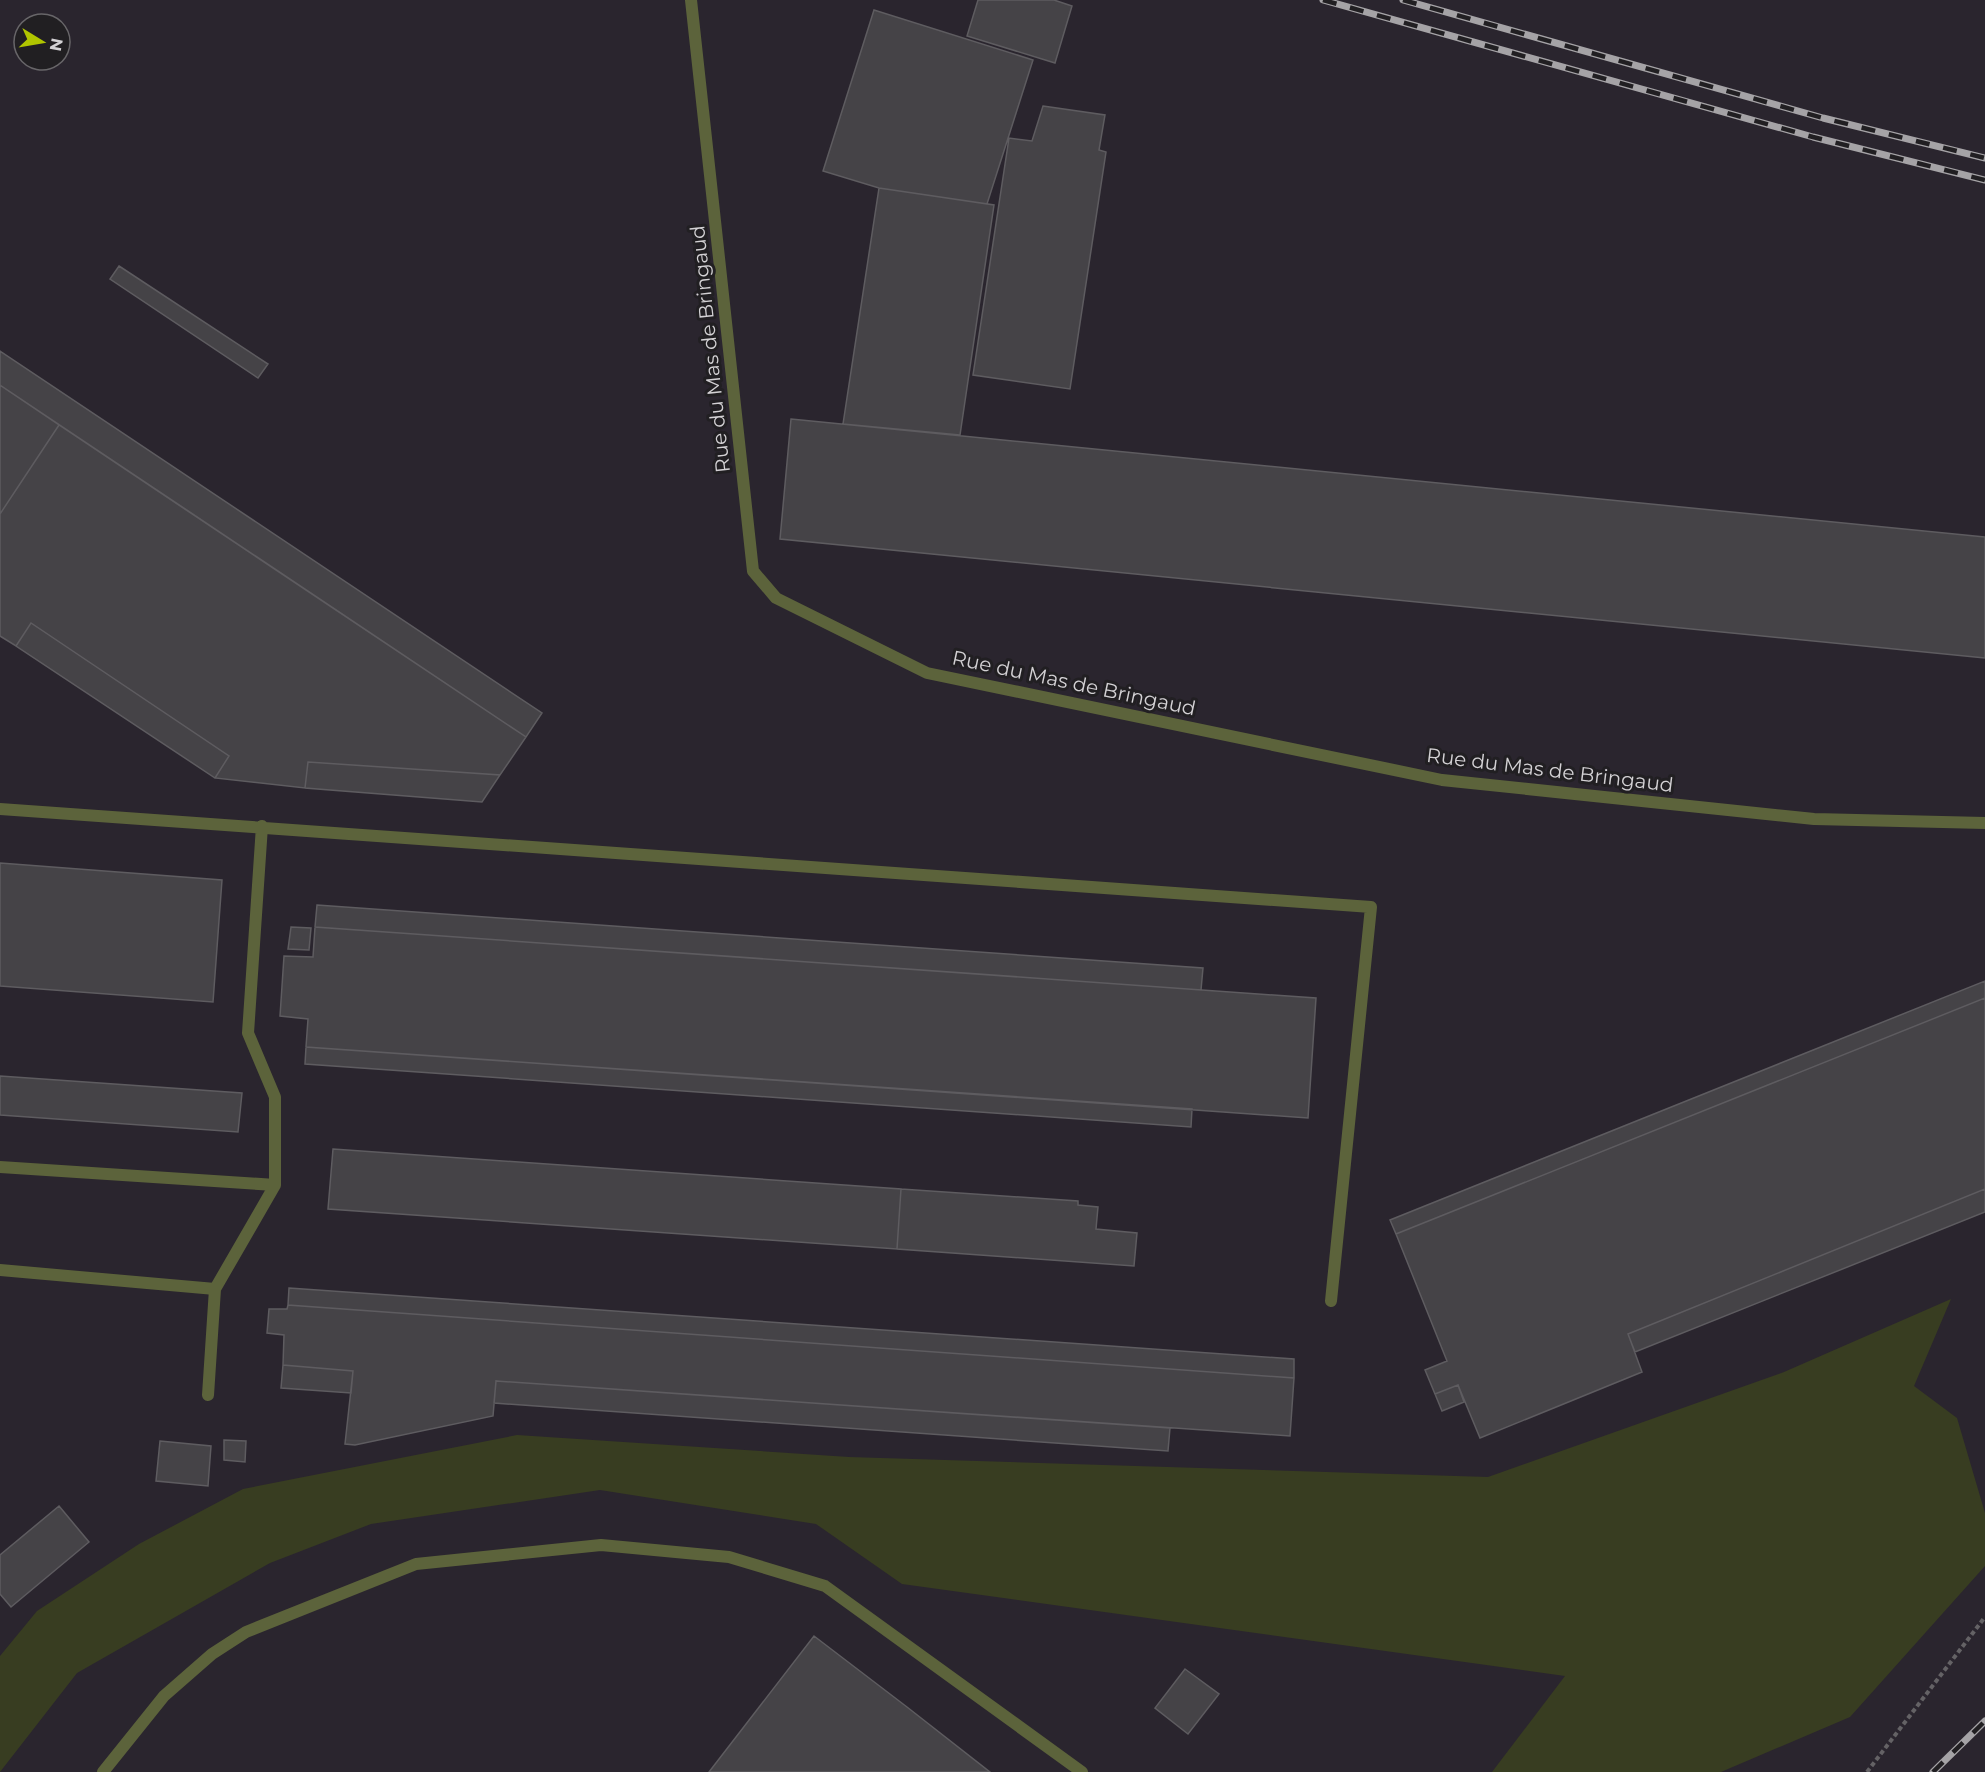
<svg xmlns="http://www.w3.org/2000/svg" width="1985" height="1772" viewBox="0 0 1985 1772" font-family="Montserrat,sans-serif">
	<rect width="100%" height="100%" fill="#211f22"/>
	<!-- built -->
	<path fill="#2a252e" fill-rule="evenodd" d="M0,0H1985V1772H0ZM24,24H60V60H24Z"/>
	<!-- green -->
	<path fill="#383d21" d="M1951,1299L1914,1386L1957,1418L1985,1513V1566L1850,1717L1721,1772H1492L1565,1676L902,1584L816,1524L600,1490L371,1524L270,1563L77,1673L0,1772V1656L37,1611L139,1544L243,1489L517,1435L849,1457L1488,1477L1784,1372Z"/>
	<!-- building -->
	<path fill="#454347" stroke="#5e5c60" stroke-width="1.5" d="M978,0H1054L1072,6L1055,63L967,36Z
		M874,10L1033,60L987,204L879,188L823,171Z
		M1043,106L1105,115L1099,150L1106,152L1070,389L973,375L1009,138L1032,141Z
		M879,188L994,205L960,435L843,424Z
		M119,266L268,364L258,378L110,279Z
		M0,351L542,713L526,737L0,385Z
		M0,385L59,425L0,514Z
		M791,419L1985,537V658L780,539Z
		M59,425L526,737L500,775L308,762L305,788L215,778L229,756L31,623L16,646L0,636V514Z
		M31,623L229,756L215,778L16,646Z
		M308,762L500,775L482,802L305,788Z
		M0,863L222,880L213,1002L0,986Z
		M317,905L1203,968L1201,990L315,927Z
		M291,927L311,928L309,950L288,949Z
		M315,927L1316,998L1308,1118L306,1047L308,1019L280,1016L284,956L313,957Z
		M1985,981V998L1396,1234L1390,1220Z
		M1985,998V1189L1628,1334L1642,1372L1480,1438L1458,1385L1435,1394L1425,1370L1447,1361L1396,1234Z
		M306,1047L1192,1109L1191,1127L305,1064Z
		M0,1076L242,1093L238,1132L0,1115Z
		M333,1149L901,1189L897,1249L328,1209Z
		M901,1189L1078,1201V1205L1098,1207L1096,1229L1137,1233L1134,1266L897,1249Z
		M1985,1189V1212L1635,1352L1628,1334Z
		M289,1288L1294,1359V1378L288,1305Z
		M288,1305L1294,1378L1290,1436L496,1381L493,1416L355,1445L345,1444L353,1371L283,1365L284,1335L267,1333L269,1309H287Z
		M283,1365L353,1371L351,1393L281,1388Z
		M496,1381L1170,1428L1168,1451L494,1403Z
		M1458,1385L1464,1402L1442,1411L1435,1394Z
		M224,1440L246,1441L245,1462L224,1460Z
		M160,1441L211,1446L208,1486L156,1481Z
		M59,1506L89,1542L11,1607L0,1594V1555Z
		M814,1636L907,1707L990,1772H709Z
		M1185,1669L1219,1694L1188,1734L1155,1708Z"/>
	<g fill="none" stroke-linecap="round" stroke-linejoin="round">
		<!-- path -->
		<path stroke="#646265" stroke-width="4" stroke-dasharray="4.5 3" stroke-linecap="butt" d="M1867,1772L1985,1617"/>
		<!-- service -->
		<path stroke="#5c633b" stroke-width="12" d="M0,809L1371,907L1331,1301
			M0,1167L275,1185
			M0,1270L215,1289
			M208,1395L215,1289L275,1185V1097L248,1033L262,826
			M103,1772L164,1696L212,1654L246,1632L416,1564L601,1545L729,1557L825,1586L1082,1772"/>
		<!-- minor -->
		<path stroke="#5c633b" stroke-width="12" d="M691,0L753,571L776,598L927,673L1442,780L1814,819L1985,823"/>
		<defs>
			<path id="rail" d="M1323,0L1813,137L1985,180
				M1403,0L1823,118L1985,158
				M1933,1772L1985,1721"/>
		</defs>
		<!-- rail casing -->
		<use href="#rail" stroke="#a5a3a6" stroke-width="7"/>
		<!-- rail -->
		<use href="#rail" stroke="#211f22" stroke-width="4.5" stroke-dasharray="14" stroke-linecap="butt"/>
	</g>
	<g text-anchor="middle" stroke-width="6" stroke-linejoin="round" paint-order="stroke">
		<!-- street labels -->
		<g font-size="20" fill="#d3d1d4" stroke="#211f22">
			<text transform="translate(710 349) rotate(-96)" y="7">Rue du Mas de Bringaud</text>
			<text transform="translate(1074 683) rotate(12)" y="7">Rue du Mas de Bringaud</text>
			<text transform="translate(1550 770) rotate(7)" y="7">Rue du Mas de Bringaud</text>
		</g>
	</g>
	<!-- north arrow -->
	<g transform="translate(42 42) rotate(101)"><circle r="28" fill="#211f22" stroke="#686669" stroke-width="1.5"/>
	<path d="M0-4.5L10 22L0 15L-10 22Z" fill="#b0c500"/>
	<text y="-9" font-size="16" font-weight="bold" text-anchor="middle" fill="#d3d1d4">N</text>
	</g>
</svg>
